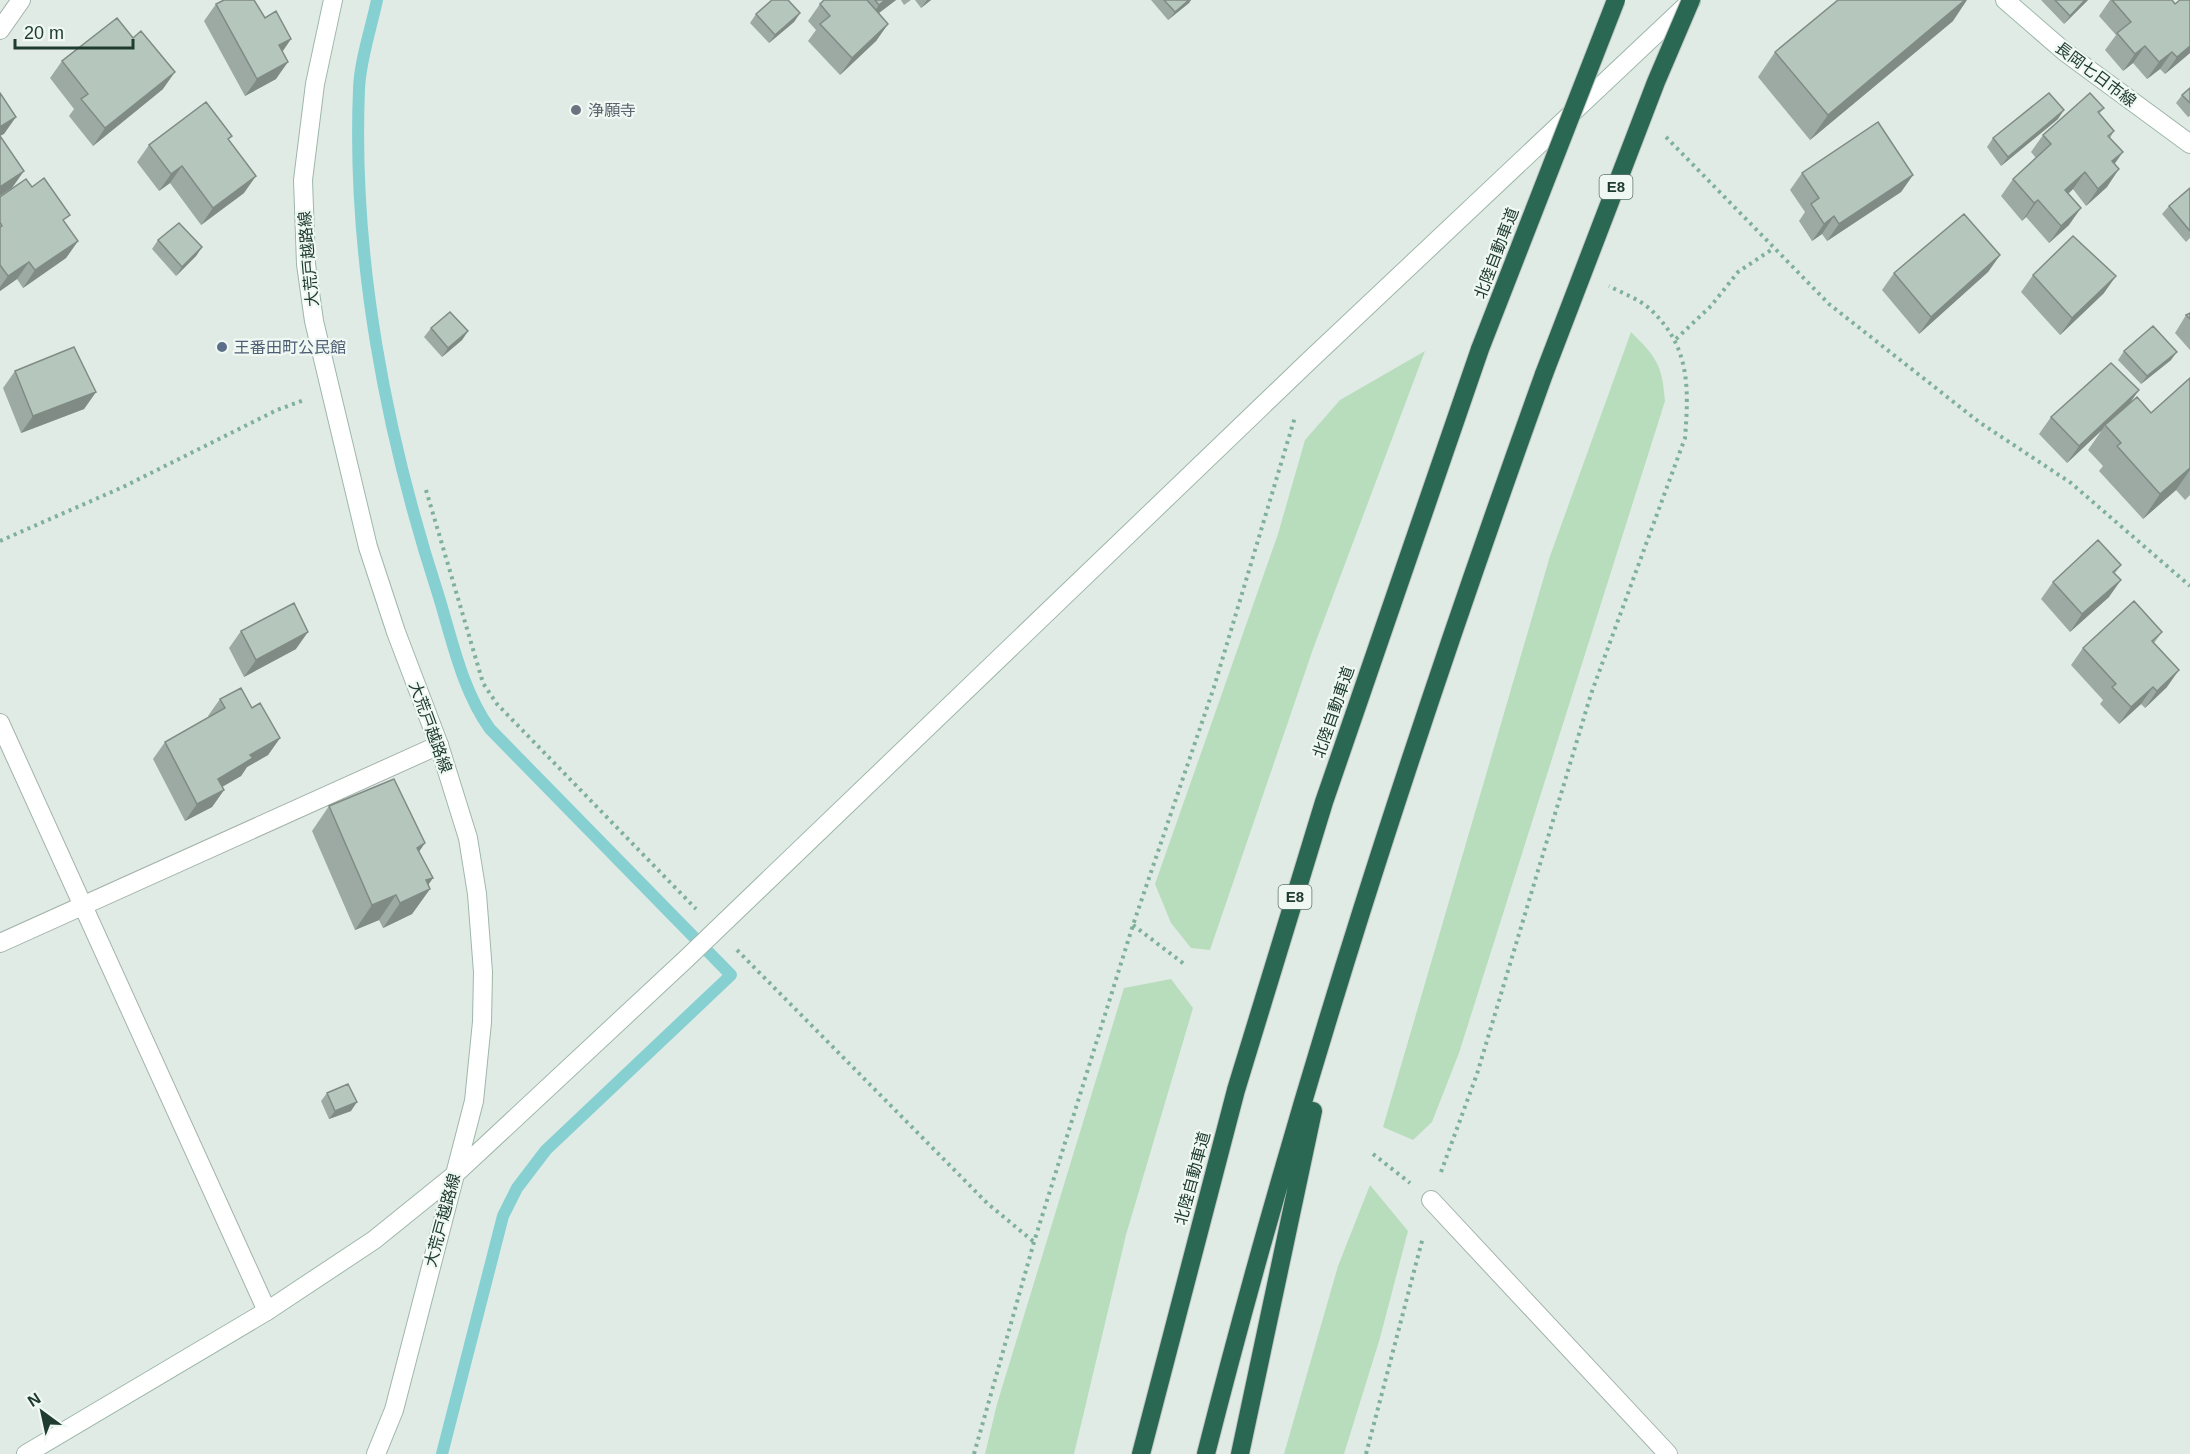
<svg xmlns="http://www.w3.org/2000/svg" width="2190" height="1454" viewBox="0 0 2190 1454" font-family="Helvetica,'Noto Sans JP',sans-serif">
	<rect width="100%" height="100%" fill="#e0ebe5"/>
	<!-- green -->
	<path fill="#b8ddbd" d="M1631,332C1657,358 1662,364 1665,401L1459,1053L1432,1122L1413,1140L1383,1127L1550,556Z
		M1425,351L1313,649L1210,950L1191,948L1171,923L1155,884L1278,534L1305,440L1340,400Z
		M1171,979L1193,1008L1126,1235L1074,1454H985L997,1404L1124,988Z
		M1370,1185L1408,1231L1380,1338L1344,1454H1284L1338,1266Z"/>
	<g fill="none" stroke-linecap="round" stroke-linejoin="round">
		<!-- stream -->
		<path stroke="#86d0d2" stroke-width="12" d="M377,0C371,29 360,60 359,89C352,258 386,434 438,594C452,639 462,690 490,729L731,975L546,1150L517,1188L503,1216L442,1454"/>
		<defs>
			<path id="street" d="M0,30L21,0
				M0,723L267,1311
				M0,943L439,745
				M1431,1200L1668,1454"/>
			<path id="secondary" d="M333,0L315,84L303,180L306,264L314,321L368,547L396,632L439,745L468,838L477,894L483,972L482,1022L474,1101L394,1410L376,1454
				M2005,0L2065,52L2190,144
				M26,1454L267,1311L374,1240L452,1177L686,959L1310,360L1691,1"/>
			<path id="highway" d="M1141,1454L1236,1090L1324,802L1480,349
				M1206,1454C1299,1088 1416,729 1544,374
				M1240,1454L1313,1111"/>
		</defs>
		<!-- street casing -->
		<use href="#street" stroke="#a3b3ab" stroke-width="20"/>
		<!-- secondary casing -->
		<use href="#secondary" stroke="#9eb7ab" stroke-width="20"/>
		<!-- highway casing -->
		<use href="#highway" stroke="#c1c8c5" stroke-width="20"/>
		<!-- path -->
		<path stroke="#7fb09a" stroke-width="4" stroke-dasharray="3 4.5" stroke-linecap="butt" d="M1666,137L1829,304L1979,422L2071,483L2190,586
			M1676,339L1711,306L1738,272L1774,248
			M426,490L483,683L497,704L696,909
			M0,541L123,487L277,410L304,400
			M1133,925L1184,964
			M737,950L987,1203L1034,1242
			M1373,1154L1410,1183
			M1441,1172L1477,1074L1591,694L1685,438C1689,387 1690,346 1650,309C1639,299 1622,293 1609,286
			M974,1454L1034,1242L1133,925L1214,687L1295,417
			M1366,1454L1423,1237"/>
		<!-- street -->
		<use href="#street" stroke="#fff" stroke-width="18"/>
		<!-- secondary -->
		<use href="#secondary" stroke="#fff" stroke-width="18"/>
		<!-- highway -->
		<use href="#highway" stroke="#2b6854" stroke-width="18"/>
		<defs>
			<path id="highway-bridge" d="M1480,349L1616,0
				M1544,374L1656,82L1691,0"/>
		</defs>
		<!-- highway-bridge casing -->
		<use href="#highway-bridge" stroke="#c1c8c5" stroke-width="20" stroke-linecap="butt"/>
		<!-- highway-bridge -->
		<use href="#highway-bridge" stroke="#2b6854" stroke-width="18"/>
	</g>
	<!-- wall -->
	<path fill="#9caaa3" d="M824,0H896L879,13L888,24L876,41L840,75L808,41L816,30L808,21L820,4Z
		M901,0H911L904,5Z
		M915,0H931L921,8Z
		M1151,0H1191L1189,3L1168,20Z
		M2041,0H2088L2064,24Z
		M2110,0H2172L2190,53L2165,74L2160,69L2147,79L2133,63L2123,71L2105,50L2116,35L2099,16Z
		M216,4L265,18L291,39L283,51L276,79L245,96L204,21Z
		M800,13L794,22L769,43L750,23L756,14Z
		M1953,21L1810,140L1758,77L1775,52Z
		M62,61L163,89L93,146L69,116L74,109L50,78Z
		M2190,88V116L2188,117L2176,103L2182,95Z
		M2104,108L2099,114L2114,131L2110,138L2114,164L2107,187L2086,206L2073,189L2068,194L2069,225L2049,243L2026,217L2022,221L2001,196L2013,179L2036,158L2031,152L2043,135Z
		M2058,119L2001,166L1987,147L1993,138Z
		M229,140L244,193L201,225L170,183L159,191L137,162L149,145Z
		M1802,173L1913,175L1901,192L1827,241L1822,234L1812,241L1799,221L1805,212L1790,190Z
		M32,187L65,223L78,241L66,258L23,288L17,279L0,291V197Z
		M2190,188V238L2186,242L2162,214L2169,206Z
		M158,240L202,247L196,256L176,276L152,249Z
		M2000,255L1988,272L1919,334L1882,290L1894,273Z
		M2033,275L2104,293L2060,335L2021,292Z
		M2190,313V350L2175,333L2186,315Z
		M431,328L468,331L462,340L442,357L424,337Z
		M2124,351L2171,360L2141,384L2118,360Z
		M15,371L96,392L84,409L21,433L3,388Z
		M2190,378V495L2185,500L2176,490L2143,519L2099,471L2103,466L2088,450L2102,430L2067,463L2039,434L2051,417L2139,390L2128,405L2151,413Z
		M2121,565L2115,573L2109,597L2070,632L2041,599L2053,582Z
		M241,631L296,649L244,677L229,648Z
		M2162,632L2154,643L2167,687L2145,708L2141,704L2119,724L2100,704L2103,700L2071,665L2083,648Z
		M220,699L252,708L280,738L268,755L247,767L241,776L222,787L224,790L212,807L185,821L153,759L165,742L209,717L208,716Z
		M329,806L419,852L433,878L428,885L430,889L412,914L383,928L379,920L355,930L312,831Z
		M327,1093L351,1111L329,1119L321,1101Z"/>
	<!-- shaded-wall -->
	<path fill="#7f8b84" d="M885,0H896L867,22L879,5Z
		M927,0H931L921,8Z
		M1189,0H1191L1189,3L1168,20L1175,12Z
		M1965,0H1967L1953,21L1810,140L1828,115Z
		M2085,0H2088L2064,24L2070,16Z
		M800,13L794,22L769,43L775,35Z
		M888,24L876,41L840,75L852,58Z
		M291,39L279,56V45Z
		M2145,46L2133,63L2123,71L2135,54Z
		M2190,46V53L2165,74L2177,57Z
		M2172,52L2160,69L2147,79L2159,62Z
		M288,62L276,79L245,96L257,79Z
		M175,72L163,89L93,146L105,128Z
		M2064,110L2058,119L2001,166L2008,157Z
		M16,117L4,134L0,136V127Z
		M2123,152L2111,169L2112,161Z
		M182,166L170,183L159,191L171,174Z
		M2119,169L2107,187L2086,206L2098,189Z
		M24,171L12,188L0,196V187Z
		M2085,172L2073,189L2053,207L2065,190Z
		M1913,175L1901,192L1827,241L1839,224Z
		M256,176L244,193L201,225L213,208Z
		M2038,200L2026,217L2022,221L2034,203Z
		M2081,208L2069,225L2049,243L2061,226Z
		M1834,216L1822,234L1812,241L1824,224Z
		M78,241L66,258L23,288L35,270Z
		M202,247L196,256L176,276L182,267Z
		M2000,255L1988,272L1919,334L1931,317Z
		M29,262L17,279L0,291V287L8,276Z
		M2116,276L2104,293L2060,335L2072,318Z
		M468,331L462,340L442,357L448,348Z
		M2177,352L2171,360L2141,384L2147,376Z
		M2139,390L2127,407L2105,425L2102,430L2067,463L2079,446Z
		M96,392L84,409L21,433L33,416Z
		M2190,468V470L2176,490L2143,519L2160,494Z
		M2121,580L2109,597L2070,632L2082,614Z
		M308,632L296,649L244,677L256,660Z
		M2179,670L2167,687L2145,708L2157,691Z
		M2153,687L2141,704L2119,724L2131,707Z
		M280,738L268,755L247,767L241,776L206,796L218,779L250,755Z
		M224,790L212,807L185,821L197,804Z
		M425,843L408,868L417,848Z
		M433,878L423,892L430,889L412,914L383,928L400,903L426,880Z
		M396,895L379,920L355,930L372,905Z
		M357,1102L351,1111L329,1119L335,1111Z"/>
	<!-- building -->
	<path fill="#b5c6bd" stroke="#7f8b84" stroke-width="1.5" d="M224,0H254L265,18L276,11L291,39L279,45L288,62L257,79L216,4Z
		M772,0H788L800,13L775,35L756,14Z
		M824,0H867L888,24L852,58L820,24L830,16L820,4Z
		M875,0H885L879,5Z
		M1164,0H1189L1175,12Z
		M1838,0H1965L1828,115L1775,52Z
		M2055,0H2085L2070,16Z
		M2112,0H2172L2175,4L2180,0H2190V46L2177,57L2172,52L2159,62L2145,46L2135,54L2117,33L2131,22Z
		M117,18L133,38L141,31L175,72L105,128L81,99L88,94L62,61Z
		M2190,88V103L2182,95Z
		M0,93L16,117L0,127Z
		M2049,93L2064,110L2008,157L1993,138Z
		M2090,93L2104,108L2098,112L2114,131L2108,136L2123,152L2112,161L2119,169L2098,189L2085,172L2065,190L2081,208L2061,226L2038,200L2034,203L2013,179L2051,144L2043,135Z
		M206,102L232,136L228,139L256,176L213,208L182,166L171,174L149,145Z
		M1878,122L1913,175L1839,224L1834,216L1824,224L1811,204L1819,198L1802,173Z
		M0,136L24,171L0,187Z
		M44,178L70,215L63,220L78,241L35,270L29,262L8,276L0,265V227L2,226L0,222V197L26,179L32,187Z
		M2190,188V231L2169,206Z
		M1964,214L2000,255L1931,317L1894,273Z
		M179,223L202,247L182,267L158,240Z
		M2073,236L2116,276L2072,318L2033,275Z
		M450,312L468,331L448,348L431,328Z
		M2190,313V319L2186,315Z
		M2153,326L2177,352L2147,376L2124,351Z
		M74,347L96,392L33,416L15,371Z
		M2111,363L2139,390L2079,446L2051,417Z
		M2190,378V468L2160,494L2117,446L2121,443L2105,425L2137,397L2151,413Z
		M2098,540L2121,565L2113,572L2121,580L2082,614L2053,582Z
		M2134,601L2162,632L2152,641L2179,670L2157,691L2153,687L2131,707L2112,687L2116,684L2083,648Z
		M294,603L308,632L256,660L241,631Z
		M241,688L252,708L260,703L280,738L250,755L253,758L218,779L224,790L197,804L165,742L225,708L220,699Z
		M394,779L425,843L417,848L433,878L426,880L430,889L400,903L396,895L372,905L329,806Z
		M348,1084L357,1102L335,1111L327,1093Z"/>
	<!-- markers -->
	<circle fill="#6b7280" stroke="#f0f8f3" stroke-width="2" cx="576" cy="110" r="6"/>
	<circle fill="#5c6f8a" stroke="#f0f8f3" stroke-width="2" cx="222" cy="347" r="6"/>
	<g text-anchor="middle" stroke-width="4.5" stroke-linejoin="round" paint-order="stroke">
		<!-- shield labels -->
		<g fill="#f0f8f3" stroke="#5e746b" stroke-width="1.5">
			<rect x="1599.5" y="175" width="33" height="24" rx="4.5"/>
			<rect x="1278.5" y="885" width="33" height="24" rx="4.5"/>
		</g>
		<g font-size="15" font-weight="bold" fill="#203c31">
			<text x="1616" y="192">E8</text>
			<text x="1295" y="902">E8</text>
		</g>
		<!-- street labels -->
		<g font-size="16" fill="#203c31" stroke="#f0f8f3">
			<text transform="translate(2096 74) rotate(37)" y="6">長岡七日市線</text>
			<text transform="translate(1496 253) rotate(-69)" y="6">北陸自動車道</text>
			<text transform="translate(308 259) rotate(-95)" y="6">大荒戸越路線</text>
			<text transform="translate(1333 712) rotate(-71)" y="6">北陸自動車道</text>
			<text transform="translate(431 727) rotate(70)" y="6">大荒戸越路線</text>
			<text transform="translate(1192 1178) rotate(-75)" y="6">北陸自動車道</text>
			<text transform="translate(442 1220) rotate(-75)" y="6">大荒戸越路線</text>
		</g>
		<!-- worship labels -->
		<g font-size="16" fill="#5b616d" stroke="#f0f8f3" text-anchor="start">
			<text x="588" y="116">浄願寺</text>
		</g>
		<!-- service labels -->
		<g font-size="16" fill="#4e5e75" stroke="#f0f8f3" text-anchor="start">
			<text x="234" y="353">王番田町公民館</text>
		</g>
	</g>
	<!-- north arrow -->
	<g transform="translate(42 1412) rotate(327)" stroke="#f0f8f3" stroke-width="4.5" paint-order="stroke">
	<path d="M0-4.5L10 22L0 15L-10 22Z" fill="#203c31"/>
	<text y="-9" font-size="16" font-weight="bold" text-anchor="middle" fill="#203c31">N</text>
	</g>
	<!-- scale -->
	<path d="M15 39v9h118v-9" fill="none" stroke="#203c31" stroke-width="3"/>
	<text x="24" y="39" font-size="18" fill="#203c31" stroke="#f0f8f3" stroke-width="4.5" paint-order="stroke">20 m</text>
</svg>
